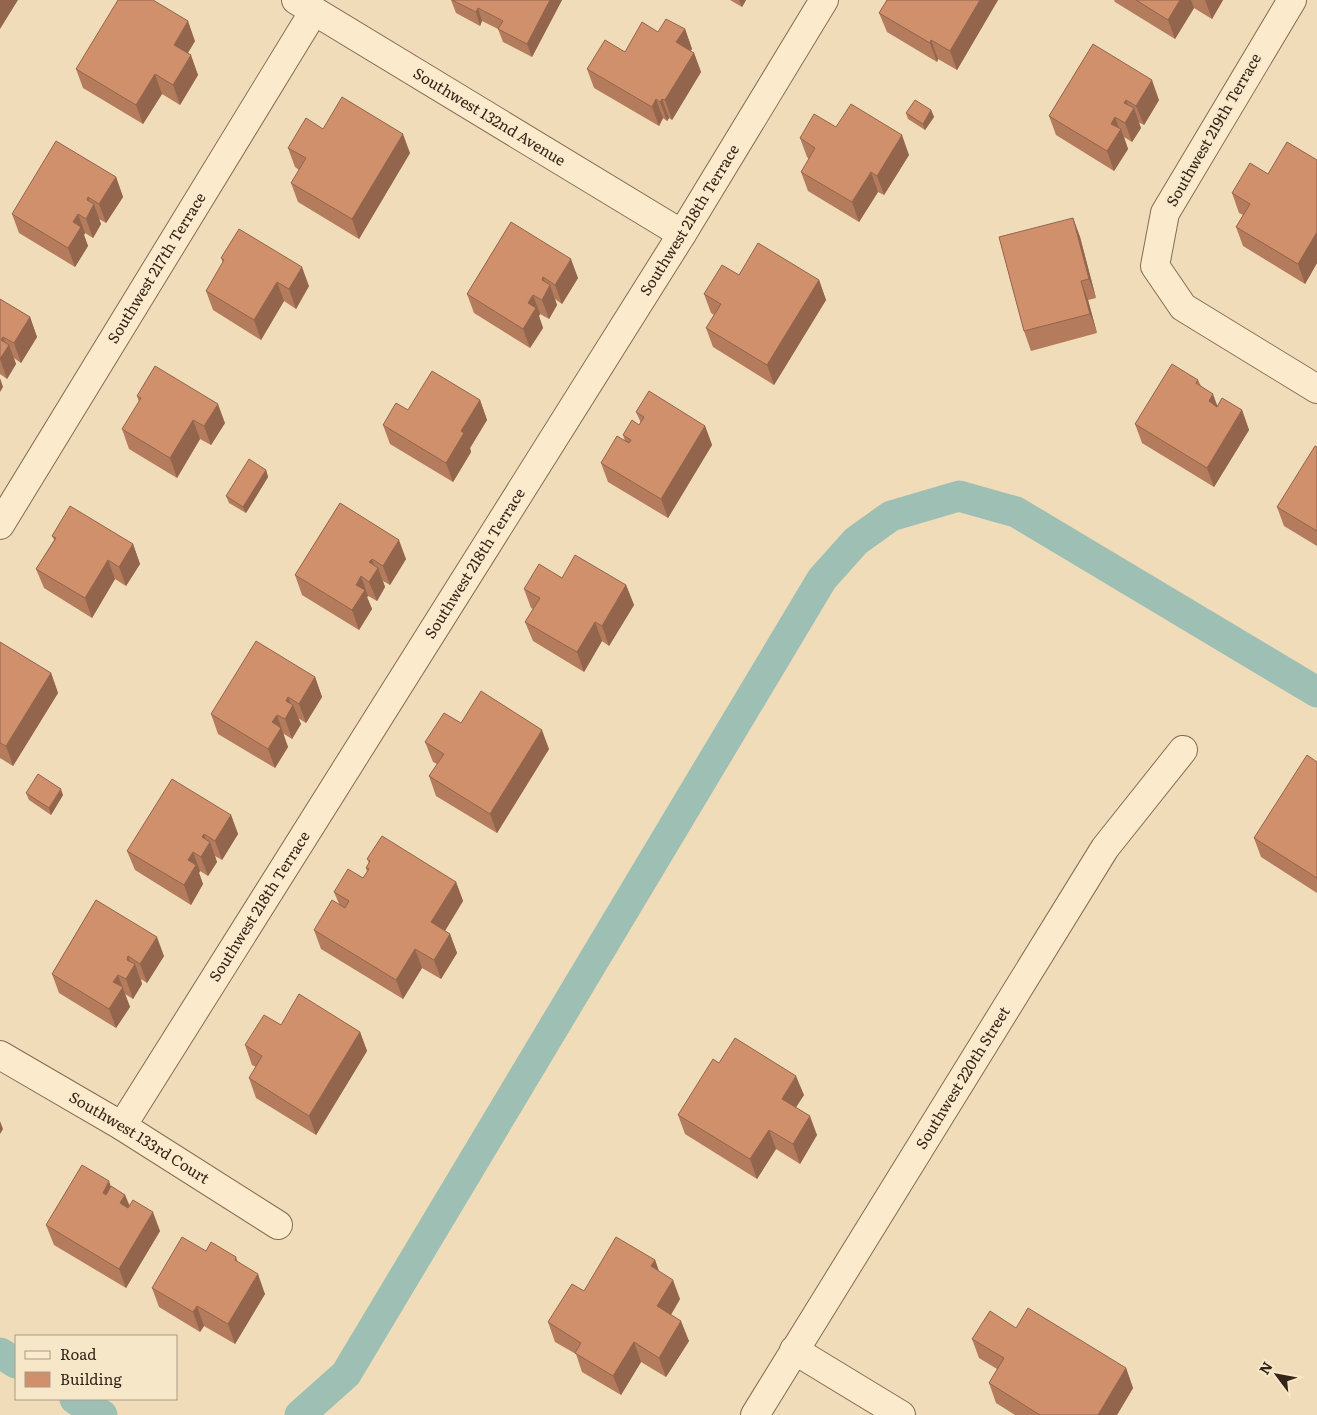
<svg xmlns="http://www.w3.org/2000/svg" width="1317" height="1415" viewBox="0 0 1317 1415" font-family="Literata,serif">
	<rect width="100%" height="100%" fill="#f0dcb9"/>
	<g fill="none" stroke-linecap="round" stroke-linejoin="round">
		<!-- canal -->
		<path stroke="#9ec0b4" stroke-width="31" d="M0,1353L16,1363
			M75,1399L102,1415
			M300,1415L346,1374L822,579L856,541L891,516L959,496L1016,512L1317,692"/>
		<defs>
			<g id="minor">
				<path id="s1" d="M296,0L682,234"/>
				<path d="M1292,0L1165,213L1155,266L1183,307L1317,389"/>
				<path id="s2" d="M0,525L314,11"/>
				<path id="s3" d="M0,1055L122,1126L278,1225"/>
				<path id="s4" d="M122,1126L682,234L824,0"/>
				<path d="M794,1350L901,1415"/>
				<path id="s5" d="M755,1415L1105,848L1183,750"/>
			</g>
		</defs>
		<!-- minor casing -->
		<use href="#minor" stroke="#876b53" stroke-width="30"/>
		<!-- minor -->
		<use href="#minor" stroke="#fbeacc" stroke-width="28"/>
	</g>
	<!-- wall -->
	<path fill="#b47c5d" d="M451,0H562L532,57L503,42L498,29L482,21L480,26L456,13Z
		M730,0H746L742,7Z
		M887,0H998L957,70L938,59L937,62L887,32L879,13Z
		M1114,0H1223L1212,19L1194,8L1175,39L1115,2Z
		M685,29L692,49L690,51L694,53L701,72L672,120L669,118L667,121L663,118L659,126L594,88L587,69L625,52L658,32Z
		M195,41L188,53L198,75L180,105L162,94L143,124L83,88L76,69Z
		M1093,44L1159,100L1144,125L1138,122L1141,128L1132,142L1124,137L1128,149L1114,171L1056,135L1049,116Z
		M931,110L934,117L925,130L908,119L906,113Z
		M836,127L909,155L884,195L878,192L859,222L808,191L801,172L809,159L807,157L800,138Z
		M323,129L410,153L359,239L298,202L291,183L299,170L295,167L288,148Z
		M1317,160V263L1305,284L1243,246L1236,227L1243,215L1239,213L1232,193L1268,174Z
		M116,177L123,197L106,223L99,219L101,224L93,238L85,233L84,235L88,246L75,267L19,233L12,214Z
		M1073,218L1080,237L1096,298L1088,300L1097,333L1031,351L1024,331Z
		M511,222L578,278L562,304L555,299L557,305L549,319L540,314L539,316L543,328L530,348L474,313L467,294Z
		M221,258L309,286L296,309L284,301L261,340L213,310L206,291L223,263Z
		M739,275L819,280L826,300L774,385L713,347L706,328L714,315L711,313L704,294Z
		M0,299L30,317L37,337L21,363L14,358L16,364L7,379L0,374Z
		M1198,380L1201,386L1217,405L1242,410L1249,430L1214,487L1142,443L1135,424Z
		M137,396L225,423L211,445L200,439L177,478L129,449L122,429L139,402Z
		M480,400L487,420L470,448L471,452L453,482L390,444L383,425L408,410Z
		M636,412L705,426L712,445L668,518L608,482L601,463L625,441L623,435L639,425L641,423Z
		M1317,447V546L1284,526L1277,507Z
		M266,470L268,477L246,513L229,503L226,496Z
		M340,503L406,559L390,585L383,581L385,587L377,601L368,596L367,597L372,609L359,630L302,595L295,575Z
		M52,536L133,544L140,564L126,586L115,579L92,618L44,588L36,569L54,540Z
		M562,578L626,585L634,605L609,646L602,641L584,672L533,641L525,622L533,609L531,608L524,589Z
		M0,642L51,673L58,693L13,766L0,758Z
		M315,677L322,697L306,723L298,718L301,724L292,739L284,734L283,735L288,747L275,768L218,734L211,714Z
		M461,723L549,749L497,833L436,796L429,776L437,764L433,762L425,742Z
		M1317,762V893L1261,857L1254,838Z
		M26,793L63,795L51,815L29,800Z
		M231,815L238,834L222,860L215,856L217,862L208,876L200,871L199,873L203,884L191,905L135,870L127,851Z
		M367,859L456,882L463,901L445,931L450,934L457,953L441,979L422,968L403,999L321,949L314,930L339,904L334,892L363,878L367,872L366,868L369,863Z
		M96,900L164,956L147,983L141,979L142,984L133,999L125,994L130,1007L116,1028L59,993L52,974Z
		M281,1025L360,1032L367,1051L316,1135L256,1098L249,1078L256,1067L252,1065L245,1045Z
		M719,1063L804,1095L796,1107L817,1135L800,1164L776,1149L757,1179L685,1134L678,1115Z
		M111,1186L125,1195L130,1206L160,1231L126,1288L54,1245L46,1225Z
		M206,1251L236,1257L238,1262L265,1294L235,1344L204,1326L200,1332L159,1307L152,1288Z
		M655,1260L659,1271L680,1299L671,1315L689,1341L666,1377L641,1362L621,1395L582,1372L576,1354L555,1342L548,1322L584,1291Z
		M972,1339L1126,1368L1133,1388L1117,1415H1015L996,1403L989,1383L997,1369L979,1358Z"/>
	<!-- shaded-wall -->
	<path fill="#92654c" d="M0,0H18L0,29Z
		M550,0H562L532,57L527,44Z
		M739,0H746L742,7Z
		M980,0H998L957,70L950,51Z
		M1180,0H1191L1194,8L1175,39L1168,20Z
		M1205,0H1223L1212,19Z
		M478,8L482,21L480,26L476,12Z
		M188,21L195,41L181,64L174,45Z
		M685,29L692,49L684,62L676,42Z
		M931,40L938,59L937,62L930,43Z
		M694,53L701,72L672,120L665,100Z
		M191,55L198,75L180,105L173,85Z
		M155,74L162,94L143,124L136,105Z
		M1152,80L1159,100L1144,125L1136,106Z
		M656,99L663,118L659,126L652,107Z
		M662,99L669,118L667,121L660,102Z
		M1126,100L1131,113L1134,108L1141,128L1132,142L1125,123L1124,103Z
		M931,110L934,117L925,130L923,124Z
		M1115,117L1120,131L1121,129L1128,149L1114,171L1107,151L1111,124Z
		M403,134L410,153L359,239L352,219Z
		M902,135L909,155L884,195L877,176Z
		M871,172L878,192L859,222L852,202Z
		M116,177L123,197L106,223L99,204Z
		M88,197L92,208L94,204L101,224L93,238L86,219L87,200Z
		M78,214L85,233L84,235L88,246L75,267L68,248L73,222Z
		M1073,218L1080,237L1096,298L1089,279Z
		M1317,232V263L1305,284L1298,264Z
		M571,259L578,278L562,304L555,285Z
		M302,267L309,286L296,309L289,289Z
		M543,277L548,289L550,285L557,305L549,319L542,300V280Z
		M819,280L826,300L774,385L767,365Z
		M1081,281L1088,300L1097,333L1090,314Z
		M277,282L284,301L261,340L254,320Z
		M533,295L540,314L539,316L543,328L530,348L523,329L528,303Z
		M30,317L37,337L21,363L14,343Z
		M3,337L7,348L9,345L16,364L7,379L0,359L1,340Z
		M0,378L3,387L0,392Z
		M1213,394L1220,413L1209,401Z
		M480,400L487,420L470,448L471,452L453,482L446,463L461,431Z
		M218,404L225,423L211,445L204,426Z
		M1242,410L1249,430L1214,487L1207,468Z
		M193,420L200,439L177,478L170,458Z
		M705,426L712,445L668,518L661,499Z
		M266,470L268,477L246,513L243,507Z
		M399,540L406,559L390,585L383,566Z
		M133,544L140,564L126,586L119,567Z
		M372,559L376,571L378,568L385,587L377,601L369,582V562Z
		M108,560L115,579L92,618L85,598Z
		M361,576L368,596L367,597L372,609L359,630L352,610L356,585Z
		M626,585L634,605L609,646L602,626Z
		M595,622L602,641L584,672L577,652Z
		M51,673L58,693L13,766L6,746Z
		M315,677L322,697L306,723L299,704Z
		M288,697L292,707L293,705L301,724L292,739L285,719L286,701Z
		M277,715L288,747L275,768L268,749L272,722Z
		M542,730L549,749L497,833L490,814Z
		M61,789L63,795L51,815L49,808Z
		M231,815L238,834L222,860L215,841Z
		M204,834L208,846L210,842L217,862L208,876L201,857L202,837Z
		M193,852L200,871L199,873L203,884L191,905L184,885L188,860Z
		M456,882L463,901L438,942L431,922Z
		M450,934L457,953L441,979L434,960Z
		M157,937L164,956L147,983L140,964Z
		M415,949L422,968L403,999L396,980Z
		M128,956L133,969L135,964L142,984L133,999L126,979L127,960Z
		M118,975L130,1007L116,1028L109,1009L113,982Z
		M360,1032L367,1051L316,1135L309,1116Z
		M796,1076L804,1095L789,1118L782,1099Z
		M810,1116L817,1135L800,1164L793,1144Z
		M0,1121L3,1129L0,1134Z
		M769,1130L776,1149L757,1179L750,1159Z
		M109,1181L116,1201L103,1193Z
		M125,1195L132,1214L120,1203Z
		M153,1212L160,1231L126,1288L119,1269Z
		M655,1260L662,1280L651,1266Z
		M258,1274L265,1294L235,1344L228,1324Z
		M673,1280L680,1299L664,1326L657,1306Z
		M197,1306L204,1326L200,1332L193,1312Z
		M681,1321L689,1341L666,1377L659,1358Z
		M634,1342L641,1362L621,1395L613,1376Z
		M1126,1368L1133,1388L1117,1415H1098Z"/>
	<!-- building -->
	<path fill="#d1906c" stroke="#92654c" d="M118,0H153L188,21L174,45L191,55L173,85L155,74L136,105L76,69Z
		M452,0H550L527,44L498,29L503,21L478,8L476,12Z
		M887,0H980L950,51L931,40L930,43L879,13Z
		M1136,0H1180L1168,20Z
		M666,19L685,29L676,42L694,53L665,100L662,99L660,102L656,99L652,107L587,69L605,40L625,52L642,22L658,32Z
		M1093,44L1152,80L1136,106L1126,100L1124,103L1134,108L1125,123L1115,117L1111,124L1121,129L1107,151L1049,116Z
		M342,97L403,134L352,219L291,183L306,158L288,148L306,118L323,129Z
		M915,100L931,110L923,124L906,113Z
		M851,104L902,135L877,176L871,172L852,202L801,172L815,148L800,138L814,114L836,127Z
		M56,141L116,177L99,204L88,197L87,200L94,204L86,219L78,214L73,222L81,227L68,248L12,214Z
		M1287,142L1317,160V232L1298,264L1236,227L1250,204L1232,193L1250,163L1268,174Z
		M1073,218L1089,279L1081,281L1090,314L1024,331L999,237Z
		M511,222L571,259L555,285L543,277L542,280L550,285L542,300L533,295L528,303L536,308L523,329L467,294Z
		M239,229L302,267L289,289L277,282L254,320L206,291L224,260L221,258Z
		M758,243L819,280L767,365L706,328L721,304L704,294L722,265L739,275Z
		M0,299L30,317L14,343L3,337L1,340L9,345L0,359Z
		M1172,364L1198,380L1196,383L1213,394L1209,401L1217,407L1222,398L1242,410L1207,468L1135,424Z
		M155,366L218,404L204,426L193,420L170,458L122,429L141,398L137,396Z
		M432,371L480,400L461,431L464,433L446,463L383,425L396,403L408,410Z
		M649,391L705,426L661,499L601,463L617,436L629,443L631,440L623,435L632,420L639,425L644,417L636,412Z
		M1315,446L1317,447V531L1277,507Z
		M249,459L266,470L243,507L226,496Z
		M340,503L399,540L383,566L372,559L369,562L378,568L369,582L361,576L356,585L365,590L352,610L295,575Z
		M70,506L133,544L119,567L108,560L85,598L36,569L56,538L52,536Z
		M575,555L626,585L602,626L595,622L577,652L525,622L540,598L524,589L539,564L562,578Z
		M256,641L315,677L299,704L288,697L286,701L293,705L285,719L277,715L272,722L281,728L268,749L211,714Z
		M0,642L51,673L6,746L0,743Z
		M481,691L542,730L490,814L429,776L444,754L425,742L444,713L461,723Z
		M1307,755L1317,762V878L1254,838Z
		M38,774L61,789L49,808L26,793Z
		M172,779L231,815L215,841L204,834L202,837L210,842L201,857L193,852L188,860L196,865L184,885L127,851Z
		M382,836L456,882L431,922L450,934L434,960L415,949L396,980L314,930L332,900L345,908L349,901L334,892L348,869L363,878L369,869L366,868L370,861L367,859Z
		M96,900L157,937L140,964L128,956L127,960L135,964L126,979L118,975L113,982L123,987L109,1009L52,974Z
		M299,994L360,1032L309,1116L249,1078L262,1056L245,1045L264,1015L281,1025Z
		M735,1038L796,1076L782,1099L810,1116L793,1144L769,1130L750,1159L678,1115L713,1059L719,1063Z
		M82,1165L109,1181L103,1193L106,1195L111,1186L125,1195L120,1203L128,1208L133,1200L153,1212L119,1269L46,1225Z
		M182,1237L206,1251L211,1242L236,1257L235,1260L258,1274L228,1324L197,1306L193,1312L152,1288Z
		M616,1237L655,1260L651,1266L673,1280L657,1306L681,1321L659,1358L634,1342L613,1376L575,1353L581,1343L548,1322L572,1284L584,1291Z
		M1028,1308L1126,1368L1098,1415H1040L989,1383L1004,1358L972,1339L990,1311L1016,1328Z"/>
	<g text-anchor="middle" stroke-width="4" stroke-linejoin="round" paint-order="stroke">
		<!-- street labels -->
		<g font-size="15" fill="#352519" stroke="#f7e7c9">
			<text dy="5" stroke="none"><textPath href="#s1" startOffset="226">Southwest 132nd Avenue</textPath></text>
			<text transform="translate(1214 130) rotate(-60)" y="5">Southwest 219th Terrace</text>
			<text dy="5" stroke="none"><textPath href="#s4" startOffset="1069">Southwest 218th Terrace</textPath></text>
			<text dy="5" stroke="none"><textPath href="#s2" startOffset="301">Southwest 217th Terrace</textPath></text>
			<text dy="5" stroke="none"><textPath href="#s4" startOffset="664">Southwest 218th Terrace</textPath></text>
			<text dy="5" stroke="none"><textPath href="#s4" startOffset="259">Southwest 218th Terrace</textPath></text>
			<text dy="5" stroke="none"><textPath href="#s5" startOffset="396">Southwest 220th Street</textPath></text>
			<text dy="5" stroke="none"><textPath href="#s3" startOffset="162">Southwest 133rd Court</textPath></text>
		</g>
	</g>
	<!-- legend -->
	<rect x="15" y="1335" width="162" height="65" fill="#f7e7c9" stroke="#a99983"/>
	<rect x="25" y="1351" width="25" height="8" fill="#fbeacc" stroke="#a99983"/>
	<text x="60" y="1360" font-size="15" fill="#352519">Road</text>
	<rect x="25" y="1372" width="25" height="15" fill="#d1906c" stroke="#a99983"/>
	<text x="60" y="1385" font-size="15" fill="#352519">Building</text>
	<!-- north arrow -->
	<g transform="translate(1277 1375) rotate(302)" stroke="#f7e7c9" stroke-width="4" paint-order="stroke">
	<path d="M0-4L9 19L0 12L-9 19Z" fill="#352519"/>
	<text y="-8" font-size="14" font-weight="bold" text-anchor="middle" fill="#352519">N</text>
	</g>
</svg>
